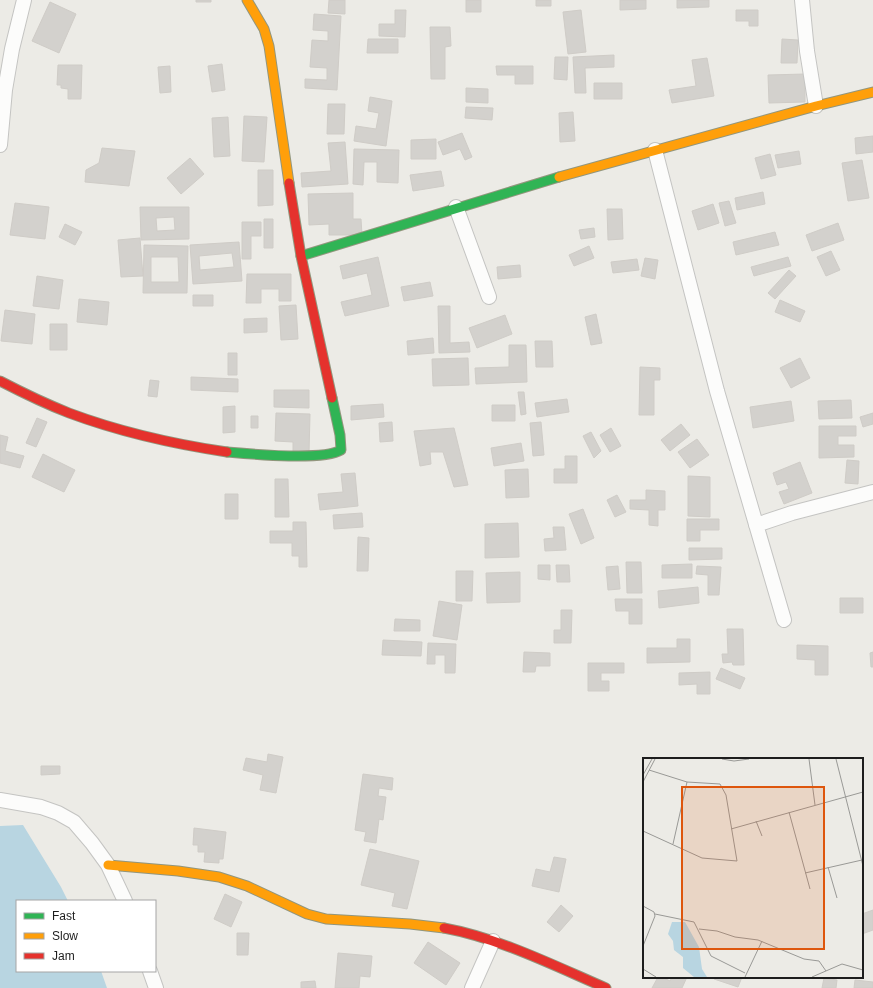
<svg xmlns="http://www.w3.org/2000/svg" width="873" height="988" viewBox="0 0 873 988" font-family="Arial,sans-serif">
	<rect width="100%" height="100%" fill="#ecebe6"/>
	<!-- water -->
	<path fill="#b8d5e1" d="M23,825L61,887L68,901H17V971H101L107,988H0V826Z"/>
	<!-- building -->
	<path fill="#d3d1cd" stroke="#cfccc7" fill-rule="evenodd" d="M196,0H211V2H196Z
		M329,0H345V14L328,13Z
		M466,0H481V12H466Z
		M536,0H551V6H536Z
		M620,0H646V9L620,10Z
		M677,0H709V7L677,8Z
		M50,2L76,14L59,53L32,41Z
		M395,10H406L405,37L379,36V24H395Z
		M581,10L586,52L568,54L563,12Z
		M736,10H758V26H749V21H736Z
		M314,14L341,16L337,90L305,88V79L327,80V68L310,67L312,40L328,41V31L313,30Z
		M430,27H450L451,46L445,47V79H431Z
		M368,39H398V53H367Z
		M782,39L798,40L797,63H781Z
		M614,55V67L585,68L586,93H575L573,57Z
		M555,57H568L567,80L554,79Z
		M707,58L714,96L672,103L669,90L696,86L692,60Z
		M222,64L225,90L212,92L208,66Z
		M58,65H82L81,99H68V89L61,88V85H57Z
		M170,66L171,92L160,93L158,67Z
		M496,66H533V84H515V75H497Z
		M805,74V102L769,103L768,75Z
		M594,83H622V99H594Z
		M466,88L488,89V103L466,102Z
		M370,97L392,101L386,146L354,141L356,126L376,129L379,113L368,111Z
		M328,104H345L344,134H327Z
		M466,107L493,108L492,120L465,118Z
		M573,112L575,141L560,142L559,113Z
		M244,116L267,117L264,162L242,161Z
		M228,117L230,156L214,157L212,118Z
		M462,133L472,157L465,160L460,149L443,155L438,142Z
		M873,136V152L856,154L855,138Z
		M436,139V159H411V140Z
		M345,142L348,184L302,187L301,173L331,171L328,143Z
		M102,148L135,151L129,186L85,182L86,170L99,163Z
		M354,149L399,150L398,183L377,182V162H364L363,185L353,184Z
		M799,151L801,164L778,168L775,155Z
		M770,154L776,175L761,179L755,158Z
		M190,158L204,174L181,194L167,178Z
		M862,160L869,198L848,201L842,163Z
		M258,170H273V205L258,206Z
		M441,171L444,186L413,191L410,175Z
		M763,192L765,204L737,210L735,198Z
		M353,193V219H361L362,235H329V224L309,225L308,194Z
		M729,201L736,223L725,226L719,203Z
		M15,203L49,207L45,239L10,235Z
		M713,204L719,223L698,230L692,211Z
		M140,207H189V239L141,240ZM174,217L175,230L157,231L156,218Z
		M607,209H622L623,239L608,240Z
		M264,219H273V248H264Z
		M242,222H261V236H251V259H242Z
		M838,223L844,240L812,251L806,235Z
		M65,224L82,232L75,245L59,237Z
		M594,228L595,237L581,239L579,230Z
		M775,232L779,245L736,255L733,242Z
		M140,238L143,276L121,277L118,240Z
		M239,242L242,281L193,284L190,245ZM232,253L234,267L200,270L199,256Z
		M144,245L188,246L187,293H143ZM151,257H178L179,282H151Z
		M589,246L594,258L574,266L569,255Z
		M831,251L840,270L826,276L817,257Z
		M378,257L389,306L345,316L341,302L372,295L367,273L343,279L340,266Z
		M788,257L791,266L754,276L751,267Z
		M645,258L658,260L655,279L641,276Z
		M637,259L639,270L613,273L611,262Z
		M520,265L521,277L498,279L497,267Z
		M789,270L796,276L775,299L768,293Z
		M247,274H291V301H279V289H261V303H246Z
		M37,276L63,280L59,309L33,306Z
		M430,282L433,296L404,301L401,287Z
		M193,295H213V306H193Z
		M79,299L109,302L107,325L77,322Z
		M780,300L805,311L800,322L775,312Z
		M296,305L298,339L281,340L279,306Z
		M438,306H450V343L469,342L470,352L439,353Z
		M5,310L35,314L32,344L1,341Z
		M596,314L602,343L591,345L585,317Z
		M505,315L512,334L477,348L469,328Z
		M267,318V332L244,333V319Z
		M50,324H67V350H50Z
		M433,338L434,353L408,355L407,341Z
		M535,341H552L553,367H536Z
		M509,345H526L527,382L476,384L475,368L509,367Z
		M228,353H237V375H228Z
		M468,358L469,385L433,386L432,359Z
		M800,358L810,378L791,388L780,368Z
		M640,367L660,368V380H654V415H639Z
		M191,377L238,379V392L191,390Z
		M150,380L159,381L157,397L148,396Z
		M274,390H309V408L274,407Z
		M518,392H524L526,414L521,415Z
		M567,399L569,412L537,417L535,403Z
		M851,400L852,418L819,419L818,401Z
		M791,401L794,421L753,428L750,407Z
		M383,404L384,417L351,420V406Z
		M492,405H515V421H492Z
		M235,406V432L223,433V407Z
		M276,413L310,414L309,453L293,452V442L275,441Z
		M873,413V424L863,427L860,417Z
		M251,416H258V428H251Z
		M37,418L47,422L36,447L26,443Z
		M392,422L393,441L380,442L379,423Z
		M541,422L544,455L533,456L530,423Z
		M681,424L690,435L670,451L661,440Z
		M819,426H856V436H838V445H854V457L819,458Z
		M454,428L468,485L454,487L443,452H430L431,464L420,466L414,431Z
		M611,428L621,446L610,452L600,435Z
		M591,432L601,451L594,458L583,436Z
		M0,435L8,437L5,451L24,456L20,468L0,463Z
		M697,439L709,455L690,468L678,452Z
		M521,443L524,461L494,466L491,448Z
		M43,454L75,470L64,492L32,477Z
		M565,456H577V483H554V469H565Z
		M847,460L859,461L858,484L845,483Z
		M800,462L812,493L784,504L779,492L789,489L786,482L777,485L773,473Z
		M528,469L529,497L506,498L505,470Z
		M355,473L358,506L320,510L318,494L343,492L341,474Z
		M688,476L710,477V517L688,516Z
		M275,479H288L289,517H275Z
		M646,490L665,491V510H658V526L649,525V510L630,509V500H646Z
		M225,494H238V519H225Z
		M617,495L626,512L615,517L607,500Z
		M583,509L594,538L581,544L569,514Z
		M362,513L363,527L334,529L333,515Z
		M687,519H719V530H700V541H687Z
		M293,522H306L307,567H299V556H292V543H270V531H293Z
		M518,523L519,557L485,558V524Z
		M553,527H564L566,550L545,551L544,539L554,538Z
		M358,537L369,538L368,571H357Z
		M689,548H722V559L689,560Z
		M626,562H641L642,593H627Z
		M692,564V578H662V565Z
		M538,565H550V580L538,579Z
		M556,565H569L570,582H557Z
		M618,566L620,589L608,590L606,567Z
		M697,566L721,567L719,595H708V575L696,574Z
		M456,571H473L472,601H456Z
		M520,572V602L487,603L486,573Z
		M698,587L699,603L659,608L658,591Z
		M840,598H863V613H840Z
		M615,599H642V624H629V611H616Z
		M439,601L462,605L457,640L433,636Z
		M561,610H572L571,643H554V630H561Z
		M395,619L420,620V631H394Z
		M727,629H743L744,665H733L732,662L723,663L722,654H728Z
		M677,639H690V662L647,663V648H677Z
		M383,640L422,642L421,656L382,655Z
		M428,643L456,644L455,673H445V655H435V664H427Z
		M797,645L828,646V675H815V660L797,659Z
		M524,652L550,653V666H536L535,672H523Z
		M873,652V667H871L870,653Z
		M588,663H624V673H601V681H609V691H588Z
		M721,668L745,678L740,689L716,679Z
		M710,672V694H697V684L679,685V673Z
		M268,754L283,757L276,793L260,790L263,775L243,770L246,758L267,762Z
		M41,766H60V774L41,775Z
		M363,774L393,778L392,790L379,788L378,796L386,797L383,820L379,819L376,843L364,841L366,832L355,830Z
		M194,828L226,832L223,859H219V863L204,862L205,852H198V845H193Z
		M370,849L419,861L407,909L392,906L395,893L361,885Z
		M554,857L566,859L559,892L532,886L536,869L550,872Z
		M225,894L242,902L231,927L214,919Z
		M561,905L573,916L559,932L547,922Z
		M873,910V930L862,934V914Z
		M237,933H249L248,955H237Z
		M428,942L460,963L446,985L414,963Z
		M338,953L372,956L370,977L360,976L359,988H335Z
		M658,977H662L670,981L672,977H687L682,988H652Z
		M715,977H742L738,987L714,979Z
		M824,978L837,980L836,988H822Z
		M855,980L873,982V988H854Z
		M315,981L316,988H301V982Z"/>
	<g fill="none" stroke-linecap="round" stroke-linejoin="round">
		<defs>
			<path id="street" d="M802,0L807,51L816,106
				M0,145L5,90L12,49L24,0
				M655,150L717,391L784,620
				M456,207L489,297
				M756,525L792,513L873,492
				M0,800L41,807L58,813L74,822L92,843L108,865L125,901
				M150,971L156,988
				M472,988L493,941"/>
			<path id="fast" d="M301,256L559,177
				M227,452C250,454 323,461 341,450L340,435L332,398"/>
			<path id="slow" d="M247,0L264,29L269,46L289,183
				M559,177L816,106L873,92
				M108,865L178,871L219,877L247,886L307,914L326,919L410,924L444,928"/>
			<path id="jam" d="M289,183L301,256L332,398
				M0,381C23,393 46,404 69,413C120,432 173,444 227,452
				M444,928C499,938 555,966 606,988"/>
		</defs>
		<!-- street casing -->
		<use href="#street" stroke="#c4c4c2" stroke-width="16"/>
		<!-- fast casing -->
		<use href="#fast" stroke="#92967d" stroke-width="11"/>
		<!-- slow casing -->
		<use href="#slow" stroke="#92967d" stroke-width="11"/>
		<!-- jam casing -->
		<use href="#jam" stroke="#92967d" stroke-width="11"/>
		<!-- street -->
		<use href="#street" stroke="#fcfcfb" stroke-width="14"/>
		<!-- fast -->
		<use href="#fast" stroke="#30b455" stroke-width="9"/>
		<!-- slow -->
		<use href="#slow" stroke="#ff9f0a" stroke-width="9"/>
		<!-- jam -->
		<use href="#jam" stroke="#e5322d" stroke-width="9"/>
	</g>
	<!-- overview -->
	<g transform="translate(643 758)">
		<rect width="220" height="220" fill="#ecebe6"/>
		<path d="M29,164H42L56,189L59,211L64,219H51L40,210V199L31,192L30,183L25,176Z" fill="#b8d5e1"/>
		<path fill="none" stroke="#999996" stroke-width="1" d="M79,1L91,3L106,1M166,1L172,47M193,1L220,108M0,17L9,1M0,24L12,1M146,54L167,131M113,63L119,78M88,71L220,34M0,73L59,100L94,103L83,37L77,26L44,24L6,12M30,86L44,24M185,109L194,140M162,115L219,102M0,148L11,154L12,158L0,188M12,156L51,164L68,198L102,215M56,171L74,173L92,179L115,182L161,201L176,203L183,213M0,211L13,219M102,219L119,183M169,219L199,206L220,212"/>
		<path fill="#de560d" fill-opacity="0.15" stroke="#de560d" stroke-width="2" d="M39,29H181V191H39Z"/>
		<rect width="220" height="220" fill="none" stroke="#1d1d1d" stroke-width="2"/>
	</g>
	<!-- legend -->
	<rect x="16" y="900" width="140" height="72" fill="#ffffff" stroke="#a5a5a5"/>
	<rect x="24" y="913" width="20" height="6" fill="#30b455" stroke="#a5a5a5"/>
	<text x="52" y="920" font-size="12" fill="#1d1d1d">Fast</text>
	<rect x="24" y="933" width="20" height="6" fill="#ff9f0a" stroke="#a5a5a5"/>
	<text x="52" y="940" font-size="12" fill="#1d1d1d">Slow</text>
	<rect x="24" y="953" width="20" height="6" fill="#e5322d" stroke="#a5a5a5"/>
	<text x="52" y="960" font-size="12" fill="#1d1d1d">Jam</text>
</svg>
